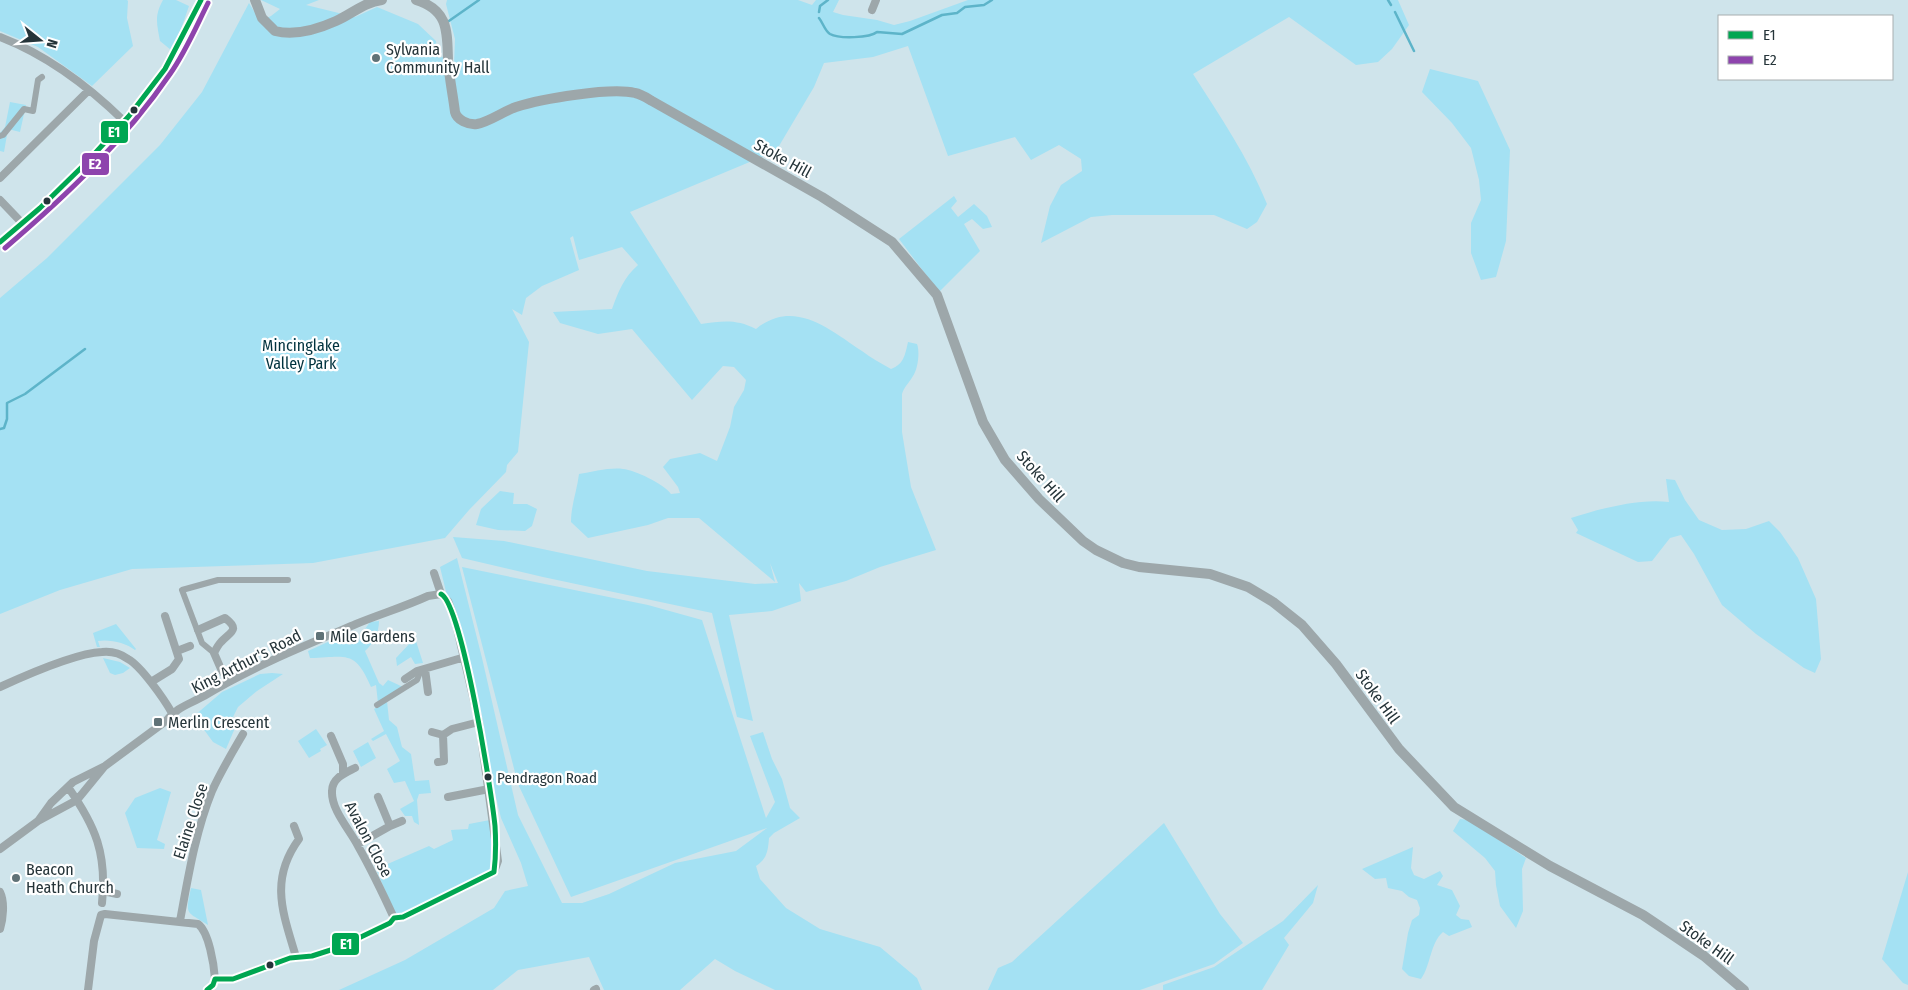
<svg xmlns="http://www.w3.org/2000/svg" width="1908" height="990" viewBox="0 0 1908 990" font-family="'Fira Sans Condensed',sans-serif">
	<rect width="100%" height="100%" fill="#cfe4eb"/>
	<!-- green -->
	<path fill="#a4e1f3" d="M0,0H127L128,1L127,18L133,46L92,86L38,47L0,31Z
		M163,0H176L189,6L180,32L171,50L160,41C157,24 154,16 163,0Z
		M261,0H319L306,5L355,17L377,7L418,24L436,41L438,58L443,57L452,117L455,39L446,4L447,0H798L812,5L816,0H839L833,12L843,15L877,20L894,25L910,21L968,0H1398L1409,25L1392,49L1378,62L1356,65L1289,17L1193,74C1220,116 1248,157 1267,204L1257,222L1247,229L1214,215H1112L1091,217L1041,243L1050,206L1061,185L1082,171L1081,159L1059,145L1031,160L1015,137L948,156L908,46L873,57L824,63L814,87L776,151L630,212L701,324C723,321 736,319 756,329C794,298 829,329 862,351C871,358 881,363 891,369C904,364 905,355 908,342L917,344C920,352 918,369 913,376C909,383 904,387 902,394V432L911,487L936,550L880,567L846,581L806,592L799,583L801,601L772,611L729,615L753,721L737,717L712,613L543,577L462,558L453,537L504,541L647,571L755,584L778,583L770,563L775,582L699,518H668L648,525L588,538L571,522C571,505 577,491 579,474C592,472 611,467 623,469C635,470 664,484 671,494L680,493L678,487L663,467L670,459L700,453L717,461L730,427L734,407L744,390L746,380L734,367L723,366L692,400L632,329L598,334L560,323L553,312L612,309C618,292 624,277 638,265L622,247L579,260L573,236L570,238L579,270L542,286L526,298L522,315L512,309L529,342L518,452L507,465L506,472L469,510L445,538L313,563L132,569L60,590L0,614V298L47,258L160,145L202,92L249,3L260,21L271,16L280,9Z
		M1430,69L1478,81L1510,150L1506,241L1496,277L1481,280L1471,253V223L1481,200L1479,180L1471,148L1452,123L1422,92Z
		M10,102L26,105L20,132L8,129L4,152L0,151V133L5,127Z
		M954,196L957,201L951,208L958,217L974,204L987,216L992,227L983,229L972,219L964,224L980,251L939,292L899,239Z
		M1666,479L1675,480L1685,500L1699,520L1722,530L1746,529L1769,521L1780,532L1798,558L1816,599L1821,659L1815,673L1804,668L1756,634L1722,605L1694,554L1681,535L1670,538L1652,561L1638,562L1576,533L1578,530L1571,518C1599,509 1639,498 1669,502Z
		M500,491L514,493L513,504H527L537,509L532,526L525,531L498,530L476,525L481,509Z
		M457,558L482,658L518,815L562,903H582L609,894L675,863L736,851L767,828L571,897L518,784L462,567L648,605L702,620L766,818L775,802L750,736L763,732L772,759L782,779L790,808L800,818L774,833L769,838C768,851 767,859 756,866L760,879L786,908L820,929L880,947L917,978L922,990H775L735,971L715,959L680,990H604L589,957L518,970L493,990H339L405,960L494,908L505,891L528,886L521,863L501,818L440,567Z
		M379,621C379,633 373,644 365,651L379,683L383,686L388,680L403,687L378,703L376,685L371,687C355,649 346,657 310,658L308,651L341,636L350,645L364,638L365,629L370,622Z
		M116,624L136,649L135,650C126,643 110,639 98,641L100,647H97L93,633Z
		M413,640L416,641L423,663L415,664L411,657L397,666L396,658Z
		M103,658L120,662L130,668L123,673L115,675L110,673Z
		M272,673L283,674L257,691L238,707L229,725L235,728L226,749L213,742L194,716L222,692L260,674Z
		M387,701L389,720L397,727L402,747L411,754L415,781L429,780L431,793L419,794L417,800L419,825L414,822L412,816H405L400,809L414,801L405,781L394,783L387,769L400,761L386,734L373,741L371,739L384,731L374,709Z
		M316,729L327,745L320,749L321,751L309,758L298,741Z
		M368,742L376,758L361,767L353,751Z
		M160,788L171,792L157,840L165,844L164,849L137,848L125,813L135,798Z
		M1460,819L1469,820L1526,858L1522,869L1523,911L1516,928L1500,906L1496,885L1495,871L1485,858L1453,831Z
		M490,820L495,869L396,916L376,869L429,846L434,849L453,840L451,830L468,829L469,824Z
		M1164,823L1220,914L1243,943L1214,964L1140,990H988L998,968L1012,962Z
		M1413,847L1411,868L1414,875L1424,879L1440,871L1443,876L1437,885L1452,890L1460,906L1456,915L1461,919L1469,920L1472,927L1449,936L1443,932C1430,943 1431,965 1421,979L1409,976L1402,969L1408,933L1412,920L1419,915L1420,908L1417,900L1409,897L1402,891L1388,888L1386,878L1375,879L1362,869Z
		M1908,872V985L1903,983L1882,959Z
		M1318,885L1313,903L1284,938L1289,945L1262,990H1163V985L1214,967L1283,921Z
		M191,888L201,890L208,925C186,911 185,916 191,888Z"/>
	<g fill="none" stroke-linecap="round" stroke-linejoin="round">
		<!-- stream -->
		<path stroke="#5db4c9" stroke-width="2.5" d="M1388,0L1391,5
			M819,12L820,6L828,0
			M1395,12L1414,51
			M819,18C823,23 825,31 830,34C839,39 870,38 877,32L902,34L942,15L957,13L965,7L984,5L992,0
			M446,23L479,0
			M0,429L4,428L7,419V403L25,394L85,349"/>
		<!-- pedestrian -->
		<path stroke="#9da7aa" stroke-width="6" d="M0,136L3,135L24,109L33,111L38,80L42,77
			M214,653L202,643L182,590L218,580H288
			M377,705L417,680L421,670"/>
		<!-- minor -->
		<path stroke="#9da7aa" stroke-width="8" d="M872,10L876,0
			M0,37C47,55 88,86 124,121
			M0,178L88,91
			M0,200L22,223
			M0,242L40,208L87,162L129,116L165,69L201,0
			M198,630L225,618C241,630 230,632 221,642C218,645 216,649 214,653L221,669L229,681
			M177,651L190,646
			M425,669L428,692
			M405,679L417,671L465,657
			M151,682L172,669L179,659L165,616
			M0,687C24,676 77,653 102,652C111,651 121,654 128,659C141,666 164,699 172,713
			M432,732L443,735L452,729L479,722
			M331,736L343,764V773
			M438,762L444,761L443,735
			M355,768C345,773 332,778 332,791C331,810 350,830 358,846C371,869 383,894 394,918
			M68,787C96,827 107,854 102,903
			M378,797L390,826
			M448,797L489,789
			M38,821L51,803L73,782L105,766L166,721C177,707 188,705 204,696C252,667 304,646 356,624C380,614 404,607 428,596L441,594
			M294,826L299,839C269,880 283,913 296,957
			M358,844L390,826L402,821
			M0,849L38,821L77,800L104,767
			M103,891L117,894
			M0,892C5,902 3,919 0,929
			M180,921C188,878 195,833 212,791C221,771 232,753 243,734
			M88,990L94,941L101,915L105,914L198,924C209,932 214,965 215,979
			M207,990L213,985L215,979H233L290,958L312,956L340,947L390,923L394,918L403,917L494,872L498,861L479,722L455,620L448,601L441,594L434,573
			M594,990L596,989"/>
		<!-- tertiary -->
		<path stroke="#9da7aa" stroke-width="10" d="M255,0L262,18L275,31C295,36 316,30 336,21C352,14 364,2 382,0
			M416,0C449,10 447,32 448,60C449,77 453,95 455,112C457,120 468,125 477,124C489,122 504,111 516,107C541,99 611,87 635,93C641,94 647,98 652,101L822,197L892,242L937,295L983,422L1005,460L1039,499L1083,541L1096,550L1123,563L1139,567L1210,574L1248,587L1273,602L1302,625L1336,664L1399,749L1454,807L1550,866L1643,915L1704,956L1744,990"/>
		<defs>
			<path id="bus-1" d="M0,242L40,208L87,162L129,116L165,69L201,0
				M207,990L213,985L215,979H233L290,958L312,956L340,947L390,923L394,918L403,917L494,872C496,856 496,842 495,826C492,795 462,604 441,594"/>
			<path id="bus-2" d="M5,248C66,196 125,140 170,74C185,53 196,27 208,3"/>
		</defs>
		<!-- bus-1 casing -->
		<use href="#bus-1" stroke="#fff" stroke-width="9"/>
		<!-- bus-2 casing -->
		<use href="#bus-2" stroke="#fff" stroke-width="9"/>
		<!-- bus-1 -->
		<use href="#bus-1" stroke="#00a651" stroke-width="5"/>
		<!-- bus-2 -->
		<use href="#bus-2" stroke="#8e44ad" stroke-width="5"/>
	</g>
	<!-- markers -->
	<g fill="#607277" stroke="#fff" stroke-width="2">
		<circle cx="376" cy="58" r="5"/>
		<rect x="315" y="631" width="10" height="10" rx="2.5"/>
		<rect x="153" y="717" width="10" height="10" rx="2.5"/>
		<circle cx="16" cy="878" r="5"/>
	</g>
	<g fill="#253439" stroke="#fff" stroke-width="2">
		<circle cx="134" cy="110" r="4.5"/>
		<circle cx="47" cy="201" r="4.5"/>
		<circle cx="488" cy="777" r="4.5"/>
		<circle cx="270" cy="965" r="4.5"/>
	</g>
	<g text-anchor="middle" stroke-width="4.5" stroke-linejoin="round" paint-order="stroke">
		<!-- bus labels -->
		<g font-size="15" fill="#253439" stroke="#fff" text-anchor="start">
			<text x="497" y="783">Pendragon Road</text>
		</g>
		<!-- poi labels -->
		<g font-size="16" fill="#253439" stroke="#fff" text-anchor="start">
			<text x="386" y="55">Sylvania<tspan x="386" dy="18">Community Hall</tspan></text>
			<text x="330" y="642">Mile Gardens</text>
			<text x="168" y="728">Merlin Crescent</text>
			<text x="26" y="875">Beacon<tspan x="26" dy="18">Heath Church</tspan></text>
		</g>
		<!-- street labels -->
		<g font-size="16" fill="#253439" stroke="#fff">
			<text transform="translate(783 158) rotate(29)" y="6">Stoke Hill</text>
			<text transform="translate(1041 476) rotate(48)" y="6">Stoke Hill</text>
			<text transform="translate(246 661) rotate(-27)" y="6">King Arthur's Road</text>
			<text transform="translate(1378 696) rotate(54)" y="6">Stoke Hill</text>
			<text transform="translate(190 821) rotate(-72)" y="6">Elaine Close</text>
			<text transform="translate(369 839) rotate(62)" y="6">Avalon Close</text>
			<text transform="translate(1707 942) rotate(36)" y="6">Stoke Hill</text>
		</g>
		<!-- park labels -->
		<g font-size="16" fill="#00323e" stroke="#fff">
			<text x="301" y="351">Mincinglake<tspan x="301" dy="18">Valley Park</tspan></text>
		</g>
	</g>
	<g stroke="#fff" stroke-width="2">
		<rect x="100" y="120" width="29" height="24" rx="5" fill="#00a651"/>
		<rect x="81" y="152" width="29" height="24" rx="5" fill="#8e44ad"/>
		<rect x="331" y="932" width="29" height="24" rx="5" fill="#00a651"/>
	</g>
	<g font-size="14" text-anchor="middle" font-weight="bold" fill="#fff">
		<text x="114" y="137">E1</text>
		<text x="95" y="169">E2</text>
		<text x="346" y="949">E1</text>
	</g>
	<!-- legend -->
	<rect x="1718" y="15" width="175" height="65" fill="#ffffff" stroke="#a8aeb0"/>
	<rect x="1728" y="31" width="25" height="8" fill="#00a651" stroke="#a8aeb0"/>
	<text x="1763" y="40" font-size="15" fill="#253439">E1</text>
	<rect x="1728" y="56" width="25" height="8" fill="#8e44ad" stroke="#a8aeb0"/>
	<text x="1763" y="65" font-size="15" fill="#253439">E2</text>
	<!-- north arrow -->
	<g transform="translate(40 40) rotate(107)" stroke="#ffffff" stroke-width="4" paint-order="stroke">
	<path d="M0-4L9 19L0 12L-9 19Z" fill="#253439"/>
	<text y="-8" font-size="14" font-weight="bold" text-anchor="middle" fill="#253439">N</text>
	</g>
</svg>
